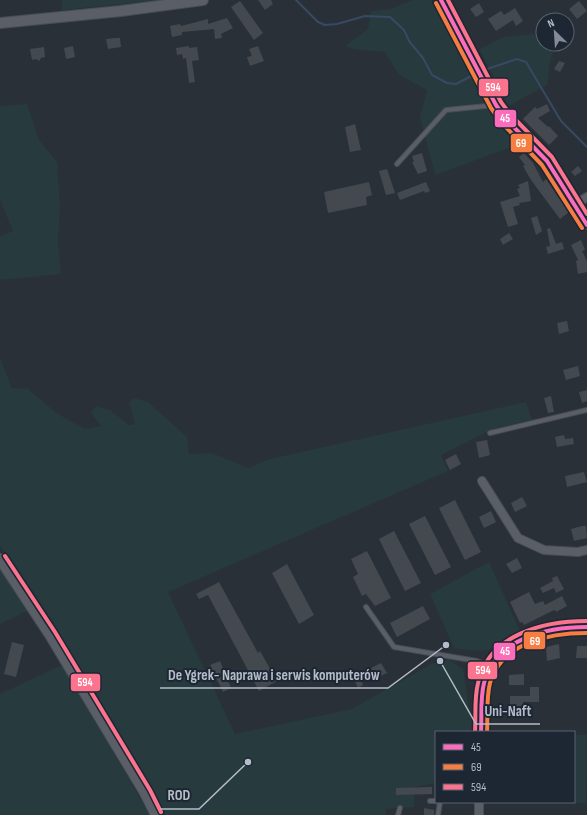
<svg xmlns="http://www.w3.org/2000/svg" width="587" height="815" viewBox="0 0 587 815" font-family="'Sofia Sans Condensed',sans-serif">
	<rect width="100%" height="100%" fill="#2a3038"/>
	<!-- green -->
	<path fill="#273a3e" d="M62,0H162L62,10Z
		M412,0H431L494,113L522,143L435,175L420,117L427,90L399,75L385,52L353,49L345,46L368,29L371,11L391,9Z
		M533,34L543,39V44H555L549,67L548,84L509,106L479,49L504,37Z
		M27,104L39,140L57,162L60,206L58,242L61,274L0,280V236L13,231L0,200V106Z
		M0,358L12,388L28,389L58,414L85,429L101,426L91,413L96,406L110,410L129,425L135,424L129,403L134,398L148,402L187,437L189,454L212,453L248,468L270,459L526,402L532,420L495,428L441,455L448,471L168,592L235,734L352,709L431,664L449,660L463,669L473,732H436V783L414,787V807L386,809V815H164L159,802L133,765L68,650L24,579L0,546Z
		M489,562L520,631C494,651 487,654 454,648L430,594Z
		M0,566L29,610L0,624Z
		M62,665L150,815H0V694Z
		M574,735H587L586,804L574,802Z"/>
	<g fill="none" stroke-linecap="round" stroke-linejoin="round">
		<!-- stream -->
		<path stroke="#384963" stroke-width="2" d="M296,0L318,22L325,25L337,24L365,16L390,17L404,30L409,41L423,58L432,75L447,83L456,84L477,73
			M481,71L517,59L526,62L561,121L587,147"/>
	</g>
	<!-- building -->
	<path fill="#444950" d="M258,0H271L273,4L265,10Z
		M240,1L263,33L254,40L231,7Z
		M579,1L587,11L577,19L569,9Z
		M479,3L484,12L476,17L470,9Z
		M515,8L523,21L516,26L513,20L496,31L488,19L501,11L504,15Z
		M227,18L233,28L221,34L222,38L215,39L214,29L182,32V35L172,37L170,26L180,24L181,26L208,19V24Z
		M115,38H120L121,47L108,49L106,39Z
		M73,46L75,57L66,59L64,48Z
		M189,46V48L197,47L199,60L192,61L195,82L189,83L186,58L183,59L182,54L177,55L176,48Z
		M258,46L264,61L250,66L247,57L252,56L249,49Z
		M44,47L45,57L41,58L39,61L36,59L32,60L30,49Z
		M559,61L565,63L560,72L554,69Z
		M547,104L550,111L538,118L548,127L549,126L558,136L549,145L523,119L535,107L537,109Z
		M355,124L361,150L350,152L345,127Z
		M422,153L427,171L418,174L412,162H414L412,156Z
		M524,153L533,163L543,182L546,179L569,212L560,219L531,180L523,166L525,165L519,157Z
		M578,166L582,171L575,176L571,172Z
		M387,169L395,193L386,195L379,171Z
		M528,181L531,201L519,203L520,205L513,207L518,224L508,227L500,202L520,196L517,189L520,188L518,185Z
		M369,182L372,195L366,197L367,205L328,213L324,192Z
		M426,182L430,191L425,193L424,191L400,200L397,193Z
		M537,216L542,231L536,235L531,218Z
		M550,228L556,244L562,242L564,249L548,254L546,247L550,246L547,229Z
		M509,233L513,239L503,245L500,239Z
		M581,240L585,250L582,251L587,261V272L578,274L576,261L578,260L571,245Z
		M567,321L569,331L559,334L557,323Z
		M578,366L580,376L566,380L563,370Z
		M587,390V401L582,403L579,392Z
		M551,396L554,412L548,413L544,398Z
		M564,435L565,439L573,438L574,444L557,447L555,437Z
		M487,440L490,455L479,458L476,442Z
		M456,454L461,464L450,470L445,460Z
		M584,472L587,482L567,487L565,476Z
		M522,497L527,506L515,512L511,503Z
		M455,500L481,552L465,560L439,508Z
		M491,511L496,522L484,528L479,517Z
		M425,516L451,567L435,575L409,524Z
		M582,526H586L587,538L574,541L571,529Z
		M394,531L421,583L405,591L379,539Z
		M367,551L391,598L375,606L366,594L362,596L353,577L358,574L351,559Z
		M517,558L522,568L512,573L506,564Z
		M287,564L314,615L299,624L272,573Z
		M557,576L564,589L556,593L554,588L543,593L540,588L553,581L552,578Z
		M219,582L258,653L260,651L277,681L259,691L208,595L199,599L196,594Z
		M529,592L535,604L543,601L545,605L562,596L567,606L556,612L555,610L552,611L524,625L522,622L520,623L510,602Z
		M423,606L430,619L397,637L390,623Z
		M12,642L24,645L16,677L4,674Z
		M559,644L560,658L547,661L546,647Z
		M577,646H587V658H576Z
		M220,661L231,688L223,692L210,665Z
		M381,663L387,673L376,678L371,668Z
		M359,673L363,685L358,688L353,677Z
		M524,674V685H509V675Z
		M530,687H539V702H523V706L518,710L510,707V696H530Z
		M432,787V794L396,795V788Z
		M424,808L434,810V815H424Z"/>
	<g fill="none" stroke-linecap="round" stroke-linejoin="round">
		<defs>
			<path id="service" d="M397,164L446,110L496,105
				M490,433L587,410
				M366,607L394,647L477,661L491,667
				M430,801H436
				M398,815L400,808
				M438,815L440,802"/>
			<path id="minor" d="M441,0L496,105L505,118L547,161L587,225
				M575,205L587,197
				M482,481L518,538L544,550L578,552L587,550
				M481,732C482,715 480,693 486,677C500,637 550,625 587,627
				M479,815V802"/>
			<path id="tertiary" d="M0,23L121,11L203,0
				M0,559L50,635L145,793L156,815"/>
		</defs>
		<!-- service casing -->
		<use href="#service" stroke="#484c53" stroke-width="6"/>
		<!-- minor casing -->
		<use href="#minor" stroke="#484c53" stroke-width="10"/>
		<!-- tertiary casing -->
		<use href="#tertiary" stroke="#484c53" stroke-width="12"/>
		<!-- service -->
		<use href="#service" stroke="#5a5e66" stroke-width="4"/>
		<!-- minor -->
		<use href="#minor" stroke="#5a5e66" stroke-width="8"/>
		<!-- tertiary -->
		<use href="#tertiary" stroke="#5a5e66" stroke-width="10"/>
		<defs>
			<path id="bus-1" d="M441,0L496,105L505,118L547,161L587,225
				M481,732C482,716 480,699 484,683C496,638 547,627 587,627"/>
			<path id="bus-2" d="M436,3L491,108L501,122L542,165L582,228
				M487,732C488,716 486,699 490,683C502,642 550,633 587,633"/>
			<path id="bus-3" d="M448,0L501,102L510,114L552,157L587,214
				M5,556L55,632L150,790L161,812
				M475,732C476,715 474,699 478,683C489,634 544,621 587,621"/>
		</defs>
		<!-- bus-1 casing -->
		<use href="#bus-1" stroke="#1d2633" stroke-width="7"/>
		<!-- bus-2 casing -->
		<use href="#bus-2" stroke="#1d2633" stroke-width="7"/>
		<!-- bus-3 casing -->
		<use href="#bus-3" stroke="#1d2633" stroke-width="7"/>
		<!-- bus-1 -->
		<use href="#bus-1" stroke="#fb6dba" stroke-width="4"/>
		<!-- bus-2 -->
		<use href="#bus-2" stroke="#f77d43" stroke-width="4"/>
		<!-- bus-3 -->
		<use href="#bus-3" stroke="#fc738d" stroke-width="4"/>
	</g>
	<!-- callouts -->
	<path fill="none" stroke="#b4bcc9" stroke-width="1.5" d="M446 645L388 688H160M440 661L476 724H540M248 762L199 809H160"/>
	<g fill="#b4bcc9" stroke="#1d2633" stroke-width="1.5">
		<circle cx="446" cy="645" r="4"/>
		<circle cx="440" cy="661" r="4"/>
		<circle cx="248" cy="762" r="4"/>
	</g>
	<g font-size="15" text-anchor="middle" font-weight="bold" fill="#b4bcc9" stroke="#1d2633" stroke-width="4" stroke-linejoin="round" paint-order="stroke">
		<text x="274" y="680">De Ygrek- Naprawa i serwis komputerów</text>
		<text x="508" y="716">Uni-Naft</text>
		<text x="179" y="800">ROD</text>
	</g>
	<g stroke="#1d2633" stroke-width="1.5">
		<rect x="478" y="78" width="31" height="19" rx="4" fill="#fc738d"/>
		<rect x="494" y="109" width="23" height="19" rx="4" fill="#fb6dba"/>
		<rect x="510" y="133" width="23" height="20" rx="4" fill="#f77d43"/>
		<rect x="523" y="631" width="23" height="19" rx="4" fill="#f77d43"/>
		<rect x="493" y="642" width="23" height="19" rx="4" fill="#fb6dba"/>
		<rect x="467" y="661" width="31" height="19" rx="4" fill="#fc738d"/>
		<rect x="70" y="673" width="31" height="19" rx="4" fill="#fc738d"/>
	</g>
	<g font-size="11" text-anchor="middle" font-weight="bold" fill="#fff">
		<text x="493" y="91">594</text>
		<text x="505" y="122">45</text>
		<text x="521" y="147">69</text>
		<text x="535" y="645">69</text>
		<text x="505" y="655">45</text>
		<text x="483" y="674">594</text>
		<text x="85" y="686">594</text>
	</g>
	<!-- legend -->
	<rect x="435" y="731" width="140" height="72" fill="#1d2633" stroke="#59626f"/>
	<rect x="443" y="744" width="20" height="6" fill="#fb6dba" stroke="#59626f"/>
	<text x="471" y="751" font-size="12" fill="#b4bcc9">45</text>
	<rect x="443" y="764" width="20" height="6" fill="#f77d43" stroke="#59626f"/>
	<text x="471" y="771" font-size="12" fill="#b4bcc9">69</text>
	<rect x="443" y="784" width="20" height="6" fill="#fc738d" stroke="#59626f"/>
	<text x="471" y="791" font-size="12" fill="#b4bcc9">594</text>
	<!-- north arrow -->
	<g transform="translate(555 32) rotate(335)"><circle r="19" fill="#1d2633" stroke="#59626f"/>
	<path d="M0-3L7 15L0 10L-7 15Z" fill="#848b96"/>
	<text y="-6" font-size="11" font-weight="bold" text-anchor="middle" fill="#b4bcc9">N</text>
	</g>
</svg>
